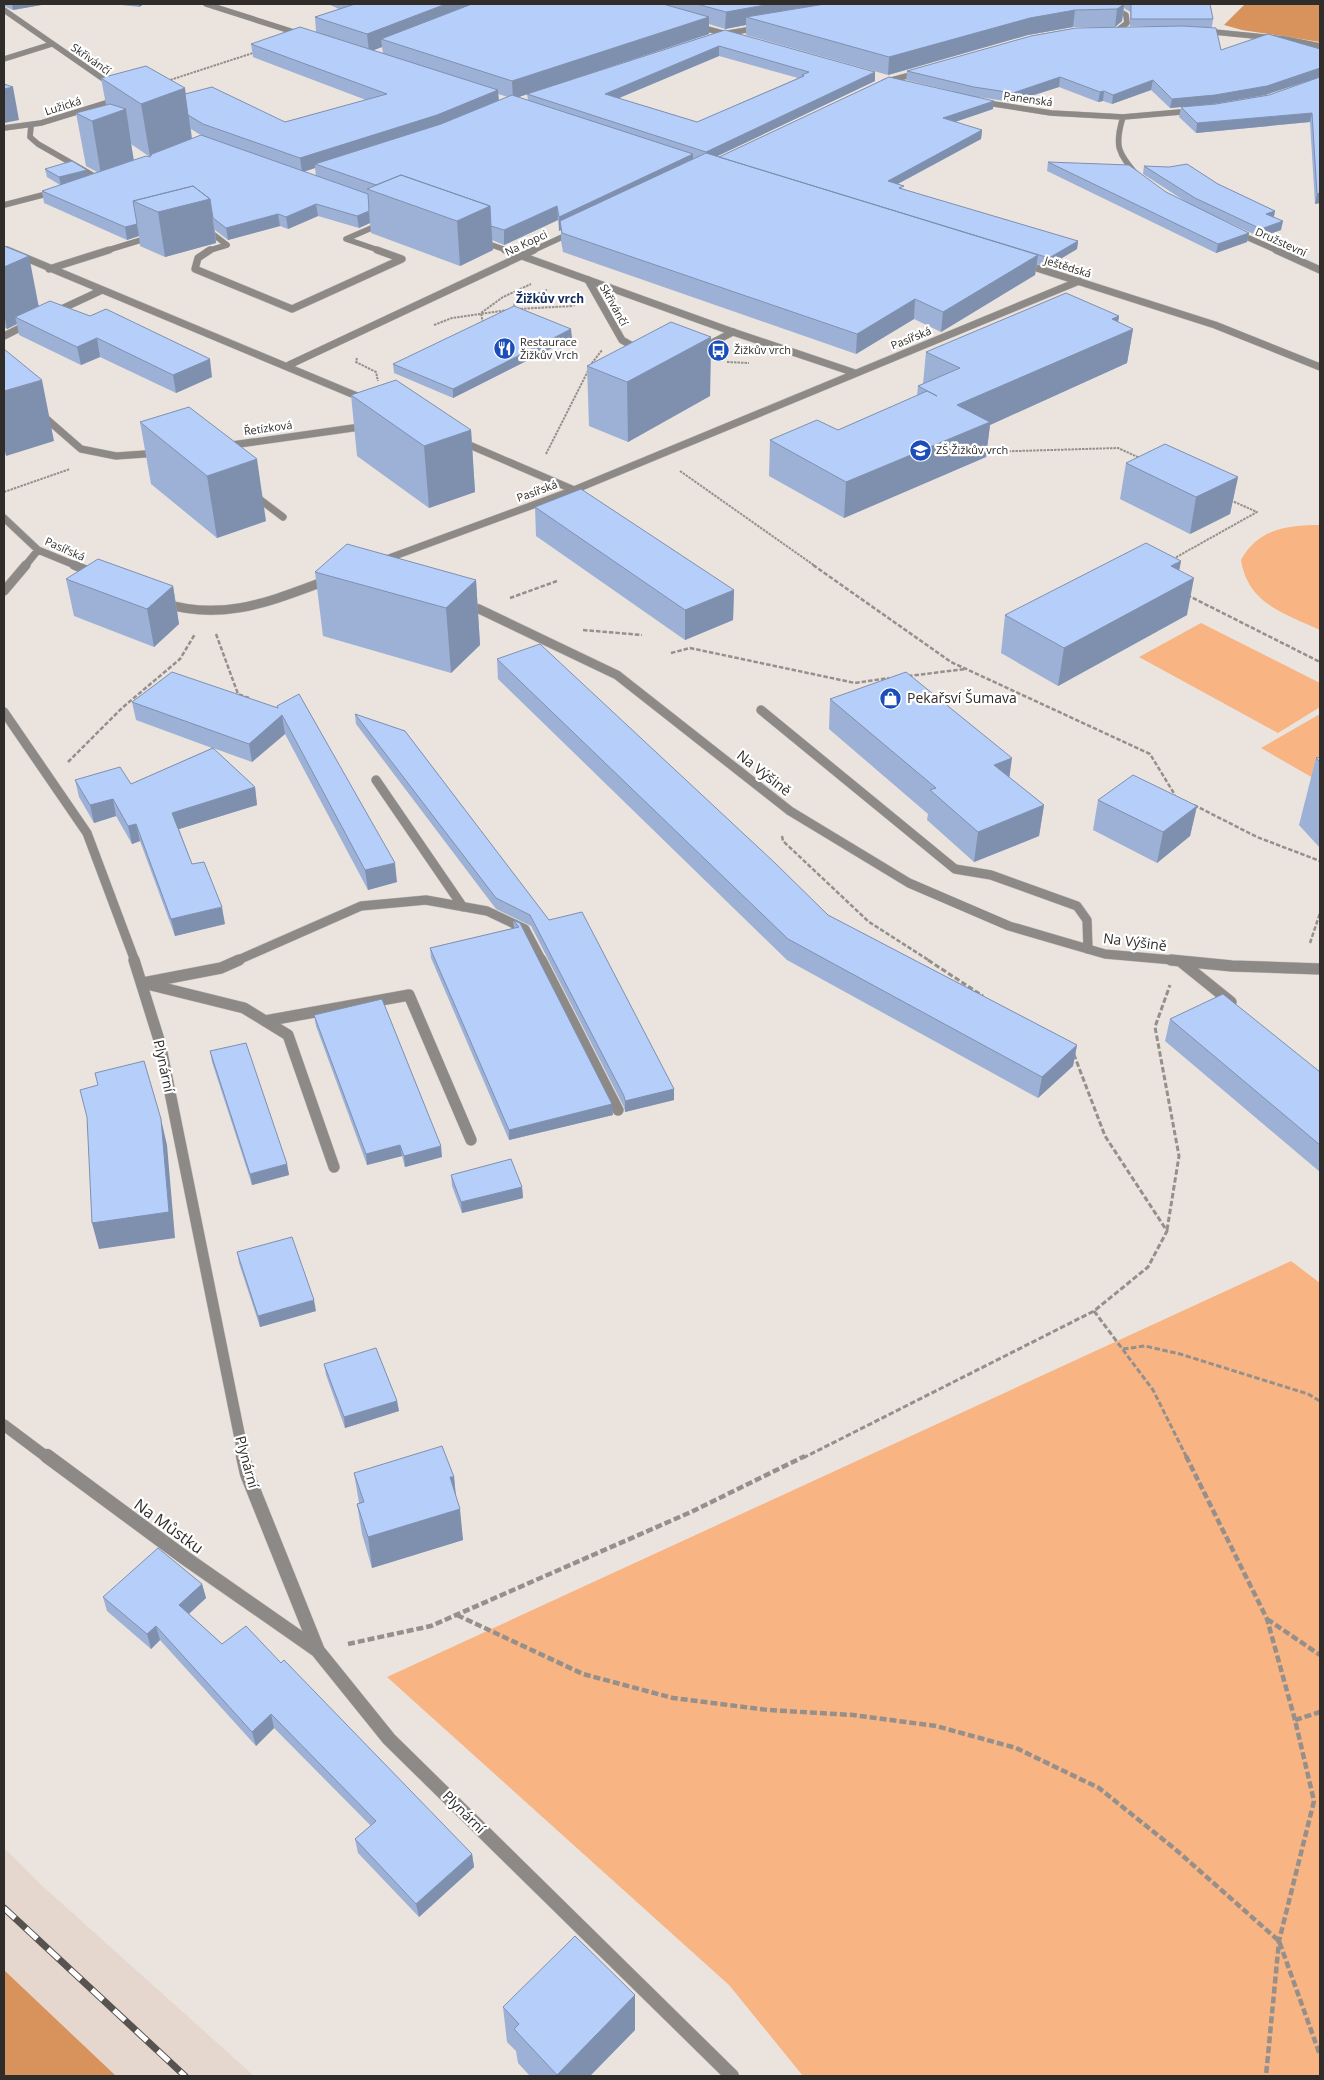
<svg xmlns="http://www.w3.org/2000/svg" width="1324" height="2080" viewBox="0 0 1324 2080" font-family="'Open Sans',sans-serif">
	<rect width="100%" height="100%" fill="#ebe3de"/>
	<!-- built -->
	<path fill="#e5d7cd" d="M4,1848L39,1883L254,2076H116L4,1970Z"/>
	<!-- green -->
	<path fill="#f8b482" d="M1320,525V630C1284,613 1248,604 1241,560C1258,529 1287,525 1320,525Z
		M1201,623L1320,683V707L1278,733L1139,657Z
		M1320,714V782L1261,748Z
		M1291,1261L1320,1283V2076H803L729,1985L387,1677Z"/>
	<!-- forest -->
	<path fill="#d8925b" d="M1245,4H1320V42L1242,30L1224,25Z
		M4,1970L116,2076H4Z"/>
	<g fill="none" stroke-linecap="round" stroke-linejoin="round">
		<defs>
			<path id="lane-far3" d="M31,125L30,137L38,144L101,180"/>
			<path id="lane-far2" d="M588,280L622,340L641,351
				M700,349L733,332"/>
			<path id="lane-far1" d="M761,710L955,869L991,875L1077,906L1087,920L1088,949
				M376,780L463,907
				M236,961L361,906L426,900L487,911L525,929L542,961"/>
			<path id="lane" d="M239,960L221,968L143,983L244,1008L288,1035L334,1167
				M541,960L618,1110
				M265,1021L409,995L471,1140"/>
			<path id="street-far4" d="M206,4L300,34
				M1108,4L1126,15L1127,23L1118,30
				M4,10L112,85
				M696,26L730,35
				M1204,31L1285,39L1320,46
				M723,34L758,28
				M4,59L52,44
				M884,82L918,73
				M981,102L1051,113L1123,117L1192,111
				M1123,117C1114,146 1118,153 1137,175
				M4,128L41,123L119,99
				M4,205L54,192
				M205,228L227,245L207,251
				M1235,232L1278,251
				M480,241L509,251
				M4,249L10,251
				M105,251L151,237
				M381,251L346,239L383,223
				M532,251L573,232"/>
			<path id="street-far3" d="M7,250L364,399
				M210,250L198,258L195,269L292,309L402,259L377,250
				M505,250L733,332L855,373
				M1276,250L1320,270
				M1024,264L1215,325L1320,367
				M49,269L109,250
				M55,312L100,291
				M4,336L30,323
				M289,365L534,250
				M42,415L81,449L116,456L159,453
				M460,441L574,490
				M225,446L367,426
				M254,495L283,517
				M4,518L38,550L77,566
				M381,561L574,490L1079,281
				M25,566L38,550"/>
			<path id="street-far2" d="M74,565L95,574
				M4,591L26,565
				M163,603C224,622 271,601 328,580
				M465,606L479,609L617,675L790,811L909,883L1009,926L1105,954L1184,961
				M4,712L87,833L135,961"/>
			<path id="street-far1" d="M134,960L160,1043L244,1458
				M1171,960L1232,966L1320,969
				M1180,961L1231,1002
				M4,1425L48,1458"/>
			<path id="street" d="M47,1456L185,1558L317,1650
				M243,1456L247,1474L318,1651L389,1739L732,2076"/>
		</defs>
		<!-- lane-far3 casing -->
		<use href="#lane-far3" stroke="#c5beba" stroke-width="6"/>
		<!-- lane-far2 casing -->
		<use href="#lane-far2" stroke="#c5beba" stroke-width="8"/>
		<!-- lane-far1 casing -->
		<use href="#lane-far1" stroke="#c5beba" stroke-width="10"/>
		<!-- lane casing -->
		<use href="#lane" stroke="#c5beba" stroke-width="12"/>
		<!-- street-far4 casing -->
		<use href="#street-far4" stroke="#c5beba" stroke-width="6"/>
		<!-- street-far3 casing -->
		<use href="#street-far3" stroke="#c5beba" stroke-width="8"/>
		<!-- street-far2 casing -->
		<use href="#street-far2" stroke="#c5beba" stroke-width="10"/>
		<!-- street-far1 casing -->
		<use href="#street-far1" stroke="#c5beba" stroke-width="12"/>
		<!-- street casing -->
		<use href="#street" stroke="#c5beba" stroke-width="15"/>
		<!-- path-far3 -->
		<path stroke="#95908c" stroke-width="2" stroke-dasharray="2.5 1" stroke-linecap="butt" d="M167,81L256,52
			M565,297L575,306
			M513,309L515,303L547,290
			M517,309L573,306
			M483,323L481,313L503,297L531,284
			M434,325L452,318L508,310
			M357,358L356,362L376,372L378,381
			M727,362L749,363
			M984,452L1118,448L1140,458
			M546,454L592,363L602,350
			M680,471L815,566
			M4,492L70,469
			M1173,559L1257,512L1230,500"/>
		<!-- path-far2 -->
		<path stroke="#95908c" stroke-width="2.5" stroke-dasharray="4.5 2" stroke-linecap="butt" d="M813,565L951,662L1150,754L1175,795
			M1187,595L1320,662
			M510,598L557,581
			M583,630L642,635
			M216,634L238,694L249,698
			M671,653L690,648L855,683L889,678
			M908,676L966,669
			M68,762L122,708L180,659L195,634
			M1194,805L1257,837L1320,861
			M782,836L783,841L869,922L930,961
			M1310,943L1320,913"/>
		<!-- path-far1 -->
		<path stroke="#95908c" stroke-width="3" stroke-dasharray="5.5 2.5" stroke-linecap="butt" d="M928,960L983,996
			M1167,1230L1179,1156L1155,1027L1170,985
			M1094,1311L1153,1390L1187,1458
			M1123,1349L1145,1346L1180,1354L1308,1394L1320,1401
			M803,1458L1094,1311L1148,1267L1167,1231L1105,1136L1073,1052"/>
		<!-- path -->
		<path stroke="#95908c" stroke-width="4.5" stroke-dasharray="7 3" stroke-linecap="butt" d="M1186,1456L1267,1619L1295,1720L1314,1801L1279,1941L1266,2076
			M457,1615L583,1674L673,1698L768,1710L853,1715L936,1726L1016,1748L1099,1788L1175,1849L1279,1941L1320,2055
			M1267,1619L1320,1655
			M348,1644L431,1626L691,1512L805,1456
			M1295,1720L1320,1712"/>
		<!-- lane-far3 -->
		<use href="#lane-far3" stroke="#8c8986" stroke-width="5.5"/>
		<!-- lane-far2 -->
		<use href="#lane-far2" stroke="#8c8986" stroke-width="7"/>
		<!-- lane-far1 -->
		<use href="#lane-far1" stroke="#8c8986" stroke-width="9"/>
		<!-- lane -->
		<use href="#lane" stroke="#8c8986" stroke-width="11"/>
		<!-- street-far4 -->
		<use href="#street-far4" stroke="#8c8986" stroke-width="5.5"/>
		<!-- street-far3 -->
		<use href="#street-far3" stroke="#8c8986" stroke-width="7"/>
		<!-- street-far2 -->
		<use href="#street-far2" stroke="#8c8986" stroke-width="9"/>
		<!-- street-far1 -->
		<use href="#street-far1" stroke="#8c8986" stroke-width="11"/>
		<!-- street -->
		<use href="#street" stroke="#8c8986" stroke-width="14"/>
		<defs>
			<path id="rail" d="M4,1908L185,2076"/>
		</defs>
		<!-- rail casing -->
		<use href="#rail" stroke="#575351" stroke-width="7"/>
		<!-- rail -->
		<use href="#rail" stroke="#fff" stroke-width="5" stroke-dasharray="15" stroke-linecap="butt"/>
	</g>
	<!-- wall -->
	<path fill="#9db1d7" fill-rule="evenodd" d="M4,4H47L13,10L4,6Z
		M113,4H144L139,7Z
		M328,4H1210L1213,19L1212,27H1203L1221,50L1320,77L1265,95L1213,104L1170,108L1151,90L1112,104L1103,101L1098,102L1059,87L1012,102L978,97L993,109L955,122L982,130L981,139L898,184L904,190L1078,241L1077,249L1047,267L1037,264L1035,275L941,332L914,319L856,354L563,252L561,241V230L559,231L558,220L504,245L492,240L493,250L460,266L371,233L370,223L359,228L318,216L288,229L280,226L228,240L215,230L216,243L165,257L140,246L139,236L127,240L44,203L42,191L60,185L47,177L45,169L88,175L97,172L86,166L76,113L106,105L101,78L185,88V94L285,122L366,100L253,57L251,44L316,32L315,17L339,9ZM1124,8L1130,12V26H1149L907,71L906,80L956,92L719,157L717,156L875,81L725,30L527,94L528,100L518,97L709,34V24L725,29L746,25V35L888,75L1028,35L1073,27H1115L1122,21ZM382,47L383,53L373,50ZM719,56L798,78L697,122L618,98ZM498,94L508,97L499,101ZM191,129L199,134L201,135L192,139ZM131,144L150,157L134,160ZM315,168L316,176L304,172Z
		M1320,77V203L1315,204L1310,122L1196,133L1179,117L1181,107L1216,104L1269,95Z
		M1048,162L1166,192L1191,205L1143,174L1144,166L1218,184L1275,211L1274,217L1281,230L1260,237L1206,212L1249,233L1247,242L1216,253L1047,171Z
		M4,246L39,306L212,377L176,393L100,357L81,365L19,335L17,324L7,329L4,327Z
		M1119,316L1118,322L1133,329L1127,363L990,425L986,457L844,518L769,476L770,440L838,430L917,396L918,386L923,384L926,352Z
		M711,337L710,396L628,442L589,426L587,366Z
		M572,338L453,398L394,373L393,364Z
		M351,395L471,430L475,492L429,508L357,456Z
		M140,422L266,521L217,538L151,484Z
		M1126,463L1238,477L1230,514L1190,534L1120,499Z
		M535,507L734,590L733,620L685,640L536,536Z
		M1181,561L1179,570L1187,615L1058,686L1001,653L1005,615Z
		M315,572L476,580L480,645L451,673L323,636Z
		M66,579L173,586L179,624L154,647L74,616Z
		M497,659L828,915L1077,1045L1073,1066L1038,1098L787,960L498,679Z
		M830,699L1010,778L1044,805L1039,836L974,862L927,820L928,814L829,729Z
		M132,702L278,708L277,706L397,882L368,890L285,734L252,762L213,748L255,787L257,805L179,829L192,864L225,924L175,936L140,841L132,844L116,816L94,823L79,797L75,780L131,784L212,748L136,720Z
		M355,714L405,731L674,1089V1100L625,1112L624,1107L531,926L496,909L356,724Z
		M1320,757V848L1299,825L1316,758Z
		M1098,800L1197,806L1190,836L1157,863L1093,830Z
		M513,920L520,923L613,1115L509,1140L431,958L430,948L514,928Z
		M314,1015L442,1157L405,1167L402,1156L367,1165L316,1026Z
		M1170,1019L1320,1072V1172L1165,1041Z
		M210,1051L287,1164L289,1175L252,1185L212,1062Z
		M451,1175L522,1187L523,1198L462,1213L452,1186Z
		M237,1252L316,1311L260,1327L239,1263Z
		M324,1364L397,1401L399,1411L345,1428L326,1375Z
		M354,1473L454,1477L456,1497L463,1540L372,1568L362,1534L357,1504L359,1503Z
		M202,1584L206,1598L189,1614L222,1644L281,1663L472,1854L474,1867L419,1917L358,1853L355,1839L371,1826L274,1728L256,1746L160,1640L151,1649L107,1611L103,1597Z
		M635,1995V2030L590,2076H530L518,2063L516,2051L507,2042L503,2007Z"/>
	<!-- shaded-wall -->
	<path fill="#7f90af" d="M12,4H47L13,10Z
		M139,4H144L139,7Z
		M446,4H492L381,39L382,47L369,52L367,34Z
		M771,4H861L746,17V25L725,29L726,12Z
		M1124,4L1122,21L1115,27L1117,9Z
		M1075,10L1073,27L1028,35L888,75L889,57L1030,18Z
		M709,17V34L513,99L512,81Z
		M719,46V56L605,104V94Z
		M1320,68V77L1265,95L1213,104L1170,108L1172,99Z
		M875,72V81L705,162L706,152Z
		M1060,77L1059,87L1012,102L1013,93Z
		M1153,80L1151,90L1112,104L1113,95Z
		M13,87L19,120L4,123V89Z
		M185,88L192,141L150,157L141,104Z
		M498,90L499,104L438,129L315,164V168L302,172L300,158Z
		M1104,91L1103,101L1098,102L1100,92Z
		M994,101L993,109L943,126V118Z
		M126,109L134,163L101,175L92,121Z
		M1312,113L1310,122L1196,133L1197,123Z
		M982,130L981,139L888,189V181Z
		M693,154V167L560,221L561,230L559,231V217Z
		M87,170L89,178L61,185L59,177Z
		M1320,193V203L1315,204L1317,194Z
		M210,199L216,243L165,257L158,212Z
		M316,204L318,216L288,229L286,217Z
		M490,206L493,250L460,266L457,221Z
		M557,206L558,220L504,245V230Z
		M369,211L370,223L359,228L357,216Z
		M1275,211L1273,219L1266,214Z
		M278,214L280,226L228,240L226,228Z
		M1283,221L1281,230L1260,237L1261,229Z
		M137,224L139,236L127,240L125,227Z
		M1249,233L1247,242L1216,253L1218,244Z
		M1078,241L1077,249L1047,267L1049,258Z
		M1038,255L1035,275L941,332L943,312Z
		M29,256L40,313L15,317L17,324L7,329L4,313V267Z
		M915,299L914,319L856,354L857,334Z
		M1119,316L1116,336L1133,329L1127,363L990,425L986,457L844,518L846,482L957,405L1112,319Z
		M571,329L572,338L453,398V389Z
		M711,337L710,396L628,442L627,382Z
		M97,338L100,357L81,365L77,347Z
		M210,359L212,377L176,393L173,375Z
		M42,380L54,441L6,456L4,447V391Z
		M471,430L475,492L429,508L424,446Z
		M257,459L266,521L217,538L207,476Z
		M1238,477L1230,514L1190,534L1196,497Z
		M1181,561L1176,587L1194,578L1187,615L1058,686L1064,648L1171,566Z
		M476,580L480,645L451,673L446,608Z
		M173,586L179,624L154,647L147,609Z
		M734,590L733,620L685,640V610Z
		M282,715L285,734L252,762L249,744Z
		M1012,758L1008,788L994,765Z
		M255,787L257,805L176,830L172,813Z
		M113,799L116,816L94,823L90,805Z
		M1044,805L1039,836L974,862L978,832Z
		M1197,806L1190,836L1157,863L1163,832Z
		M136,824L140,841L132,844L128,826Z
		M395,863L397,882L368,890L365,870Z
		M222,907L225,924L175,936L171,919Z
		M1077,1045L1073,1066L1038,1098L1042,1077Z
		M674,1089V1100L625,1112V1101Z
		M612,1104L613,1115L509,1140V1130Z
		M161,1119L167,1145L175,1238L99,1249L92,1223Z
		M400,1145L402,1156L367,1165L366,1154Z
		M441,1146L442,1157L405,1167L404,1156Z
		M287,1164L289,1175L252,1185L250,1174Z
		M522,1187L523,1198L462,1213L461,1202Z
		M314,1300L316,1311L260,1327L258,1316Z
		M397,1401L399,1411L345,1428L344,1417Z
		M450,1477H454L457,1507Z
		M460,1509L463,1540L372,1568L368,1537Z
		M202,1584L206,1598L183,1619L179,1605Z
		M156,1626L160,1640L151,1649L147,1634Z
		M271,1714L274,1728L256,1746L252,1732Z
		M472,1854L474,1867L419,1917L416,1904Z
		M635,1995V2030L590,2076H557V2075Z"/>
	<!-- building -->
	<path fill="#b6cefa" stroke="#7f90af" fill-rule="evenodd" d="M355,4H446L367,34L315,17Z
		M472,4H663L709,17L512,81L381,39Z
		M697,4H771L726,12Z
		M825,4H1124L1117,9L1075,10L1030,18L889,57L746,17Z
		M1130,4H1210L1213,19H1131V4Z
		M1183,26L1216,28L1221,50L1268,34L1320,49V68L1267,86L1215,95L1172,99L1153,80L1113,95L1104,91L1100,92L1060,77L1013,93L974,87L907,71L1031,36L1076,28Z
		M300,27L498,90L437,115L300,158L203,124L188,115L185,94L212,87L285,122L387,94L251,44Z
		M725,30L875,72L706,152L527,94ZM719,46L809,72L802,75L804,76L697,122L605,94Z
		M146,66L185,88L141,104L101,78Z
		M889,77L994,101L943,118L982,130L888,181L904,186L899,188L1078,241L1049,258L719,157Z
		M1320,77V193L1317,194L1312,113L1197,123L1181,107L1216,104L1269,95Z
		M4,84L13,87L4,89Z
		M512,95L693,154L559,217L557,206L504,230L491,226L490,206L401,175L376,185L315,164L441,124Z
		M110,104L126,109L92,121L76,113Z
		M201,135L368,194L369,211L357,216L316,204L286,217L278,214L226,228L213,218L210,199L193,186L133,201L137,224L125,227L42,191L146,156L150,157L152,154Z
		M706,153L1038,255L943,312L915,299L857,334L562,233L560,221Z
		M72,161L87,170L59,177L45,169Z
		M1048,162L1129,165L1166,192L1249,233L1218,244Z
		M1187,164L1218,184L1275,211L1266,214L1283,221L1261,229L1195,198L1144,166L1169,167Z
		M401,175L490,206L457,221L367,189Z
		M193,186L210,199L158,212L133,201Z
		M4,246L29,256L4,267Z
		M1066,293L1119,316L1112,319L1133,329L957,405L990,422L846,482L770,440L817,420L838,430L927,391L937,396L918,386L960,368L926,352Z
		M50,301L90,316L106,309L210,359L173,375L97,338L77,347L15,317Z
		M514,306L571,329L453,389L393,364Z
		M671,322L711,337L627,382L587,366Z
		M4,349L42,380L4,391Z
		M396,380L471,430L424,446L351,395Z
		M189,407L257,459L207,476L140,422Z
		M1165,444L1238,477L1196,497L1126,463Z
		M581,489L734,590L685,610L535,507Z
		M1146,543L1181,561L1171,566L1194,578L1064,648L1005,615Z
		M347,544L476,580L446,608L315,572Z
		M98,559L173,586L147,609L66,579Z
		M540,644L775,863L828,915L1077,1045L1042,1077L788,939L497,659Z
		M172,672L278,708L277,706L299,694L395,863L365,870L282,715L249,744L132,702Z
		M906,672L1012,758L994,765L1044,805L978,832L930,790L936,788L830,699Z
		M355,714L405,731L549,920L582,912L674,1089L625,1101L624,1096L530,915L496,898Z
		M213,748L255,787L172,813L192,864L204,862L222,907L171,919L136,824L128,826L113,799L90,805L75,780L120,767L131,784Z
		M1320,757V762L1316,758Z
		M1133,775L1197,806L1163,832L1098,800Z
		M513,920L520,923L612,1104L509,1130L430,948L519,927Z
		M1223,994L1320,1072V1145L1170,1019Z
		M382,999L441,1146L404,1156L400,1145L366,1154L314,1015Z
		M246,1043L287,1164L250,1174L210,1051Z
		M144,1061L161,1119L169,1212L92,1223L87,1117L80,1090L98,1085L95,1073Z
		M511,1159L522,1187L461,1202L451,1175Z
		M292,1237L314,1300L258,1316L237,1252Z
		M376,1348L397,1401L344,1417L324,1364Z
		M442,1446L454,1477H450L460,1509L368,1537L357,1504L364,1502L354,1473Z
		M158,1548L202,1584L179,1605L222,1644L246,1626L281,1663L284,1660L472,1854L416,1904L355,1839L376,1821L271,1714L252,1732L156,1626L147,1634L103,1597Z
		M575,1936L635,1995L557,2075L514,2029L519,2024L503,2007Z"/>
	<!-- icons -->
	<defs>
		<symbol id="restaurant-disc" viewBox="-11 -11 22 22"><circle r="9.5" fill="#1c4ebb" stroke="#fff"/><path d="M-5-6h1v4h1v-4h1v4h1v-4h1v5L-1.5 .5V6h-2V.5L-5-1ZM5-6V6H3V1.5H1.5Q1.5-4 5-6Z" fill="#fff"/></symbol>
		<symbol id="bus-disc" viewBox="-11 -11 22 22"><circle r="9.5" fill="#1c4ebb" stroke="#fff"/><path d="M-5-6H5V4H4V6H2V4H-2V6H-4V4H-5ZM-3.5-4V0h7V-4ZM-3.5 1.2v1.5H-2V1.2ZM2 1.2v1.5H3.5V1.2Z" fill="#fff"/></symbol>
		<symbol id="school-disc" viewBox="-11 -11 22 22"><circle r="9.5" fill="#1c4ebb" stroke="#fff"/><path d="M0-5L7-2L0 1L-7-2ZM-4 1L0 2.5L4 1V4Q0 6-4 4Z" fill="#fff"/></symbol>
		<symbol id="shop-disc" viewBox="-11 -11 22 22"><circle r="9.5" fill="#1c4ebb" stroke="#fff"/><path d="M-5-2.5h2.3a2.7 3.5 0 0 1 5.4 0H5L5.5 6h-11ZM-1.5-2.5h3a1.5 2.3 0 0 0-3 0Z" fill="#fff"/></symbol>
	</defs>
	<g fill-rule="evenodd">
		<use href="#restaurant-disc" x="492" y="336" width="25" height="25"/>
		<use href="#bus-disc" x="706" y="338" width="25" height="25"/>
		<use href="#school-disc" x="908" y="438" width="25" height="25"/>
		<use href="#shop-disc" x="878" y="686" width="25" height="25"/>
	</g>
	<g text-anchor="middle" stroke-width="4.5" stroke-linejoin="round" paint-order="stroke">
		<!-- far-street labels -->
		<g font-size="11" fill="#2f2c2a" stroke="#fff">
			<text transform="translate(91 59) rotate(35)" y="4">Skřivánčí</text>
			<text transform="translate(1028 99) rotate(8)" y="4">Panenská</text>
			<text transform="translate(63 106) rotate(-18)" y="4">Lužická</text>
			<text transform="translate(1281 242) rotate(24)" y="4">Družstevní</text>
			<text transform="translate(526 243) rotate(-25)" y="4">Na Kopci</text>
			<text transform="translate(1068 267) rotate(17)" y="4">Ještědská</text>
			<text transform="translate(614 305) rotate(61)" y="4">Skřivánčí</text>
			<text transform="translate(911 338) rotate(-22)" y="4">Pasířská</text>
			<text transform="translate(268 428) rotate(-8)" y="4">Řetízková</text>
			<text transform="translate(537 491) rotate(-20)" y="4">Pasířská</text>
			<text transform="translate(65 549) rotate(24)" y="4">Pasířská</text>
		</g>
		<!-- far-poi labels -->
		<g font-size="11" fill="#2f2c2a" stroke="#fff" text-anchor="start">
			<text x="520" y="346">Restaurace<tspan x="520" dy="13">Žižkův Vrch</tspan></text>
			<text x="734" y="354">Žižkův vrch</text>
			<text x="936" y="454">ZŠ Žižkův vrch</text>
		</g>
		<!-- far-neighbourhood labels -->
		<g font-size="12" font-weight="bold" fill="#122b61" stroke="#fff">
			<text x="550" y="303">Žižkův vrch</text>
		</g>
		<!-- poi labels -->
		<g font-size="14" fill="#2f2c2a" stroke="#fff" text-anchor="start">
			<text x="907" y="703">Pekařsví Šumava</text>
		</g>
		<!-- street labels -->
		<g font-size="14" fill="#2f2c2a" stroke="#fff">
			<text transform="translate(764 773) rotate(38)" y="5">Na Výšině</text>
			<text transform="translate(1135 942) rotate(7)" y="5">Na Výšině</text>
			<text transform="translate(164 1066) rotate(78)" y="5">Plynární</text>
			<text transform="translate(247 1462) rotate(75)" y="5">Plynární</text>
			<text transform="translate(464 1812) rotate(45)" y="5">Plynární</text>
		</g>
		<!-- near-street labels -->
		<g font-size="16" fill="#2f2c2a" stroke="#fff">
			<text transform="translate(169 1526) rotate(36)" y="6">Na Můstku</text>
		</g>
	</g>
	<!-- border -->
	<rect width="1324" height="2080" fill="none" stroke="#2f2c2a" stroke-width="10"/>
</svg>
